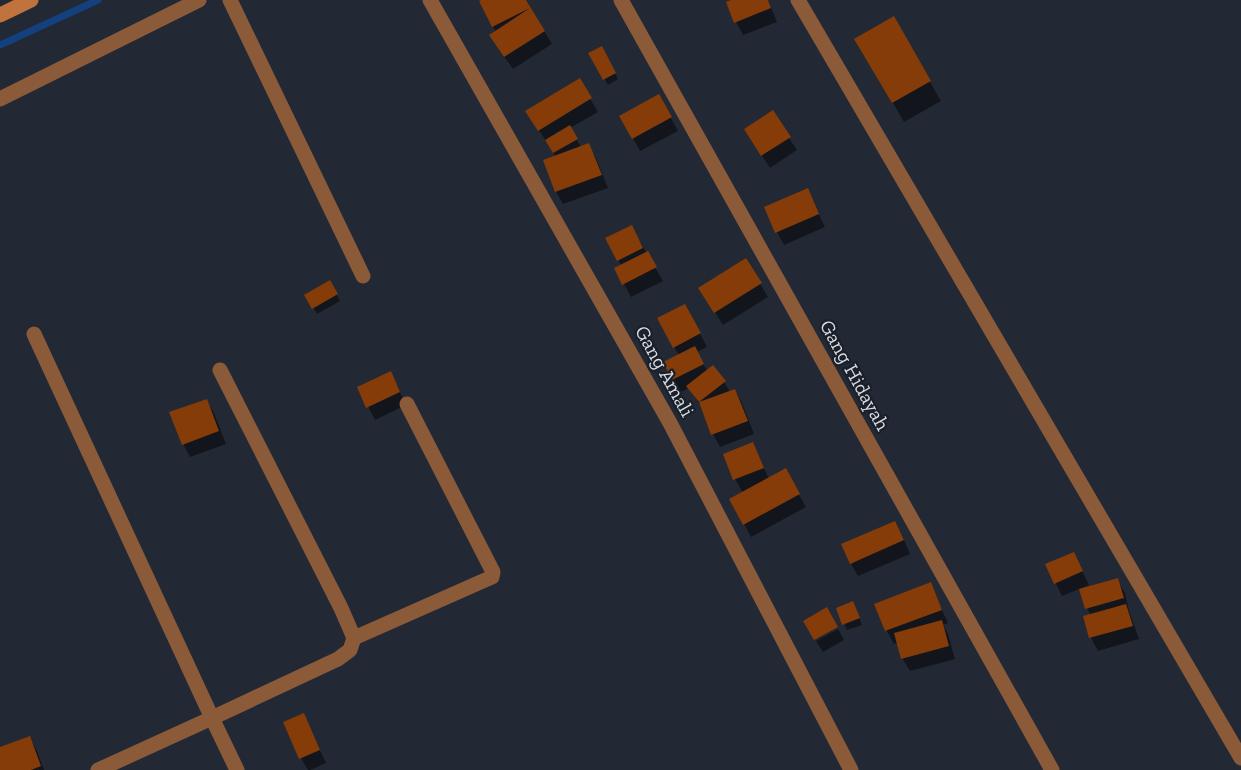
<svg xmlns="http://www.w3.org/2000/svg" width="1241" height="770" viewBox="0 0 1241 770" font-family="'Zilla Slab',serif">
	<rect width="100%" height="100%" fill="#232934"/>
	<!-- shadow -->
	<path fill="#0007" d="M484,0H526L552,44L513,69L498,48L496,32L481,2Z
		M735,0H768L777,22L743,35L736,22Z
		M893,18L941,101L904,122L856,39Z
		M601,48L618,79L608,85L590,53Z
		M579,80L598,112L570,128L581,147L588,145L596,158L608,188L563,204L556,192V157L535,124Z
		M659,96L678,131L640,151L621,116Z
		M789,138L797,150L770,168L753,142Z
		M807,190L825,227L784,245L777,232Z
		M639,240L663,281L631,297L616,269L622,266L618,260Z
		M746,260L768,297L723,325L708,301Z
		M330,282L340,301L317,314L306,295Z
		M692,318L707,347L697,352L707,371L724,382L730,392L735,390L742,403L754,434L720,447L713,434L703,409L689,388L681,392L674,379L665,362L679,355L674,347Z
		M397,386L406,405L375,420L359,388Z
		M206,400L214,413L226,444L190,457L183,444Z
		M753,444L769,479L785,470L806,507L751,537L731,500L743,493L735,479Z
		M902,535L910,554L858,576L851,564Z
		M1074,554L1089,585L1062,596L1047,565Z
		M1117,580L1125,593L1129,611L1139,639L1098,651L1091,638L1085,618L1091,616L1087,608Z
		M930,584L948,623L943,625L948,634L955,659L910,671L902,658L898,642L894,644L887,631L876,604Z
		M856,609L862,625L847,630L844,622Z
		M838,629L844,640L823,652L816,641Z
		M303,715L326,763L310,770H308L301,758Z
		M30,738L37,751L44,770H0V748Z"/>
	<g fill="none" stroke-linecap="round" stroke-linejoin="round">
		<!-- stream -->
		<path stroke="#13407e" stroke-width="7" d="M0,45L98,0"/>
	</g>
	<!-- building -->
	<path fill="#853c09" d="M481,0H526L545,31L504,57L489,35L530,8L492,27L479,1Z
		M731,0H768L771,8L734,23L726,2Z
		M894,16L931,81L892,103L854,39Z
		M602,46L616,73L603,80L588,53Z
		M580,78L592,98L538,131L525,111Z
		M659,94L672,117L632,139L619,116Z
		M773,110L791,137L761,156L744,129Z
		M570,125L578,139L553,153L545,140Z
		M589,143L602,175L555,192L543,160Z
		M808,188L819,214L775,233L764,207Z
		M632,225L643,248L617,261L605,238Z
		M648,251L657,267L622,285L614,268Z
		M746,258L762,283L714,313L698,288Z
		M330,280L338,294L312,309L304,295Z
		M685,304L701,333L673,348L657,318Z
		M695,346L704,364L672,380L663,362Z
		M713,365L726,381L699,402L686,386Z
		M391,371L400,392L366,408L357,387Z
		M735,389L748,421L711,435L699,402Z
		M207,399L219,431L182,445L169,412Z
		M753,442L764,468L733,480L723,454Z
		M786,468L800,494L743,525L729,499Z
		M895,521L904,540L850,564L841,544Z
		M1074,552L1083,571L1054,584L1045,564Z
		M1118,578L1124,598L1085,609L1079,589Z
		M931,582L942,610L885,631L874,604Z
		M853,601L860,618L842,625L836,608Z
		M1126,604L1133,626L1089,638L1083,616Z
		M827,607L838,627L814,640L803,621Z
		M942,620L949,646L901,659L894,633Z
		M304,713L320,750L299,759L283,722Z
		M30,736L41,766L31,770H0V747Z"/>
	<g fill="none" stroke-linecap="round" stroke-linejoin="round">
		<!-- street -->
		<path stroke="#8a5a39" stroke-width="15" d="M230,0L363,276
			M430,0L670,423L851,770
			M621,0L1052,770
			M798,0L1241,758
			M0,99L199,0
			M34,334L212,718L338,659L350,650L354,638L341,608L220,370
			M354,638L492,577L493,572L407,404
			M98,770L212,718L237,770"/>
		<!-- secondary -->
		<path stroke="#c0733c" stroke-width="15" d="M0,15L31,0"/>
	</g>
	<g text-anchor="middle" stroke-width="4.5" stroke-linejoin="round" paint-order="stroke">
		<!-- street labels -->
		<g font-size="20" fill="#d8dce3" stroke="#1a202a">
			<text transform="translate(665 371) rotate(61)" y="7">Gang Amali</text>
			<text transform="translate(855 375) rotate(61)" y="7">Gang Hidayah</text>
		</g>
	</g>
</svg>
